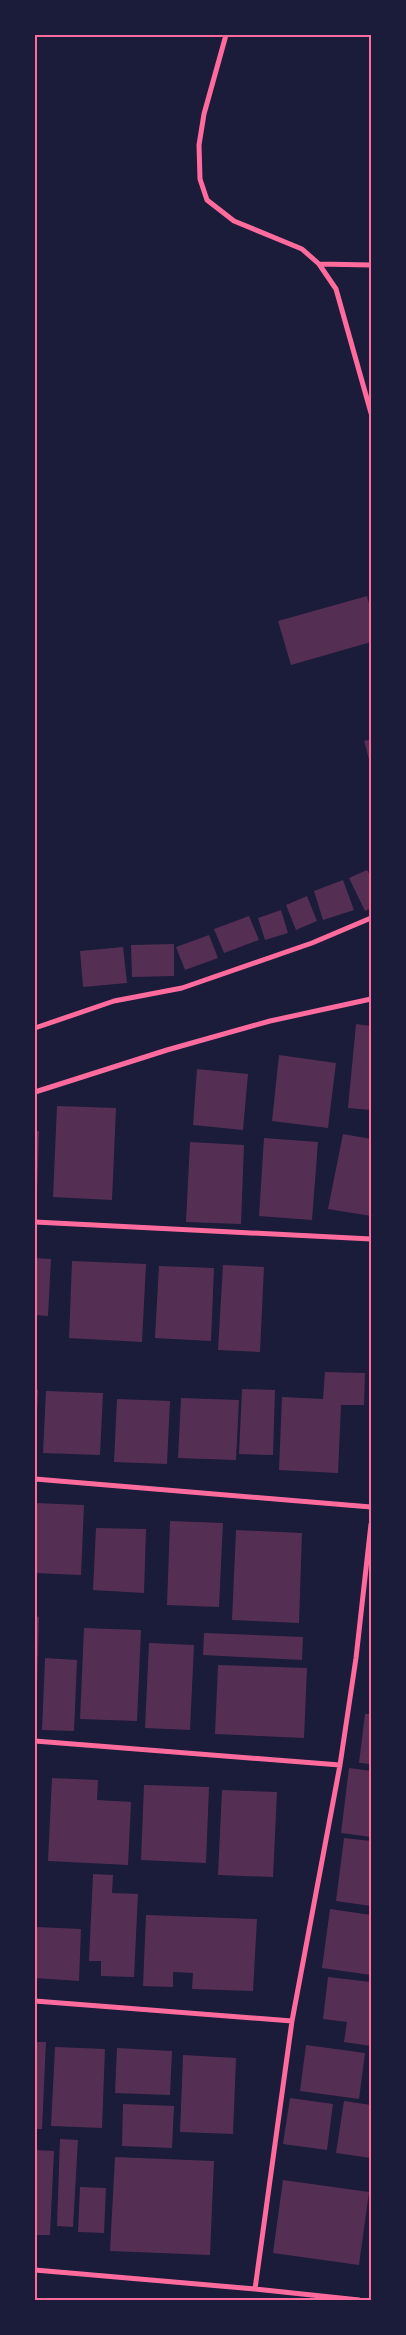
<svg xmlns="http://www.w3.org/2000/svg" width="406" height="2335" viewBox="0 0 406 2335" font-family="'PT Sans',sans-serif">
	<rect width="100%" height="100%" fill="#1b1b3a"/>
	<!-- building -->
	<path fill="#542f53" d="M367,596L371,611V642L291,665L278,621Z
		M371,739V763H370L364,741Z
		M367,870L371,877V908L365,911L349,878Z
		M343,880L354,910L323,920L314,891Z
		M307,896L317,921L296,930L286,905Z
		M281,910L288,933L265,940L258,918Z
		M249,916L259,940L224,953L214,929Z
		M209,935L218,958L185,970L176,947Z
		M174,944V976L132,977L131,945Z
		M123,947L127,983L83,987L80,951Z
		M356,1024L371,1026V1110L348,1108Z
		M279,1055L336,1063L328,1128L272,1121Z
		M197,1069L248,1074L243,1130L193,1125Z
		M57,1106L116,1108L112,1200L53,1197Z
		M35,1131H39L37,1193H35Z
		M343,1134L371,1139V1216L328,1209Z
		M264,1138L318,1142L312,1220L259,1216Z
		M190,1142L244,1145L241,1224L186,1222Z
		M35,1258L51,1259L48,1316L35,1315Z
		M72,1261L146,1264L142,1342L69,1338Z
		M223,1265L264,1267L260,1352L218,1350Z
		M159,1266L214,1268L211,1341L155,1338Z
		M325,1372L365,1373L364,1405H341L338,1473L279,1470L282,1397L323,1399Z
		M242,1389L275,1390L273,1455L239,1454Z
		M35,1390H38L37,1413H35Z
		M46,1391L103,1393L100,1455L43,1453Z
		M181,1398L239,1400L236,1460L178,1458Z
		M117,1399L170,1401L167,1464L114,1462Z
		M35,1503L84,1505L81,1575L35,1573Z
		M170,1521L223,1523L219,1607L167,1605Z
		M96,1528L146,1529L144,1593L93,1590Z
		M236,1530L302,1533L299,1623L232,1620Z
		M35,1616L39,1617L37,1686H35Z
		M84,1628L141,1630L137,1721L80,1719Z
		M204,1633L303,1637L302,1660L203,1655Z
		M149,1643L194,1645L190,1730L145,1728Z
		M45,1658L77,1660L74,1731L42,1730Z
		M218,1665L307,1668L304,1738L215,1734Z
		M365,1714H371V1764L359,1763Z
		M349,1768L371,1771V1837L341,1833Z
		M52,1778L98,1780L97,1800L131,1802L128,1865L48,1861Z
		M144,1785L209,1787L206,1863L141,1860Z
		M222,1790L277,1792L273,1877L218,1875Z
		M344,1838L371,1841V1906L336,1901Z
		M93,1874L113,1875L112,1893L138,1894L134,1977L101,1976V1961H89Z
		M330,1909L371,1915V1975L322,1968Z
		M146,1915L257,1919L253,1991L192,1989L193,1973L173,1972V1987L143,1986Z
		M36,1927L81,1929L79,1981L35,1978Z
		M328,1977L371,1982V2046L344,2042L347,2022L323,2019Z
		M35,2042H46L42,2129H35Z
		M306,2045L365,2053L359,2099L300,2091Z
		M55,2047L105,2049L102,2128L51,2126Z
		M117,2048L172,2051L170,2095L115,2093Z
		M183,2055L236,2058L233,2134L180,2132Z
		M290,2098L333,2104L327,2150L283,2144Z
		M344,2101L371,2105V2158L336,2153Z
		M123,2104L174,2106L172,2148L122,2146Z
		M60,2139L78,2140L73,2227L57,2226Z
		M35,2150L54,2151L50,2235H35Z
		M115,2157L214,2161L210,2255L110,2251Z
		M283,2180L369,2192L359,2265L273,2253Z
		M80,2187L106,2188L104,2233L78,2232Z"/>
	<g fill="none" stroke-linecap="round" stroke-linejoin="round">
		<!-- minor -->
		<path stroke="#ff6b9d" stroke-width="5" d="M226,35L204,114L199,145L200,179L207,200L234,221L302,249L319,264L336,289L371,413
			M319,264L371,265
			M35,1028L114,1001L182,988L312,943L371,918
			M35,1092L167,1050L270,1021L371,999
			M35,1222L371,1239
			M35,1479L371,1507
			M35,1741L340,1765
			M35,2001L292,2021
			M35,2270L255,2289L359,2300
			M255,2289L292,2021L340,1765L356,1658L371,1524"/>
	</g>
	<!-- border -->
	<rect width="406" height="2335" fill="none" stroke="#1b1b3a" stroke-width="72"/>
	<rect x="36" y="36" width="334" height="2263" fill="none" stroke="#ff6b9d" stroke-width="2"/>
</svg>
